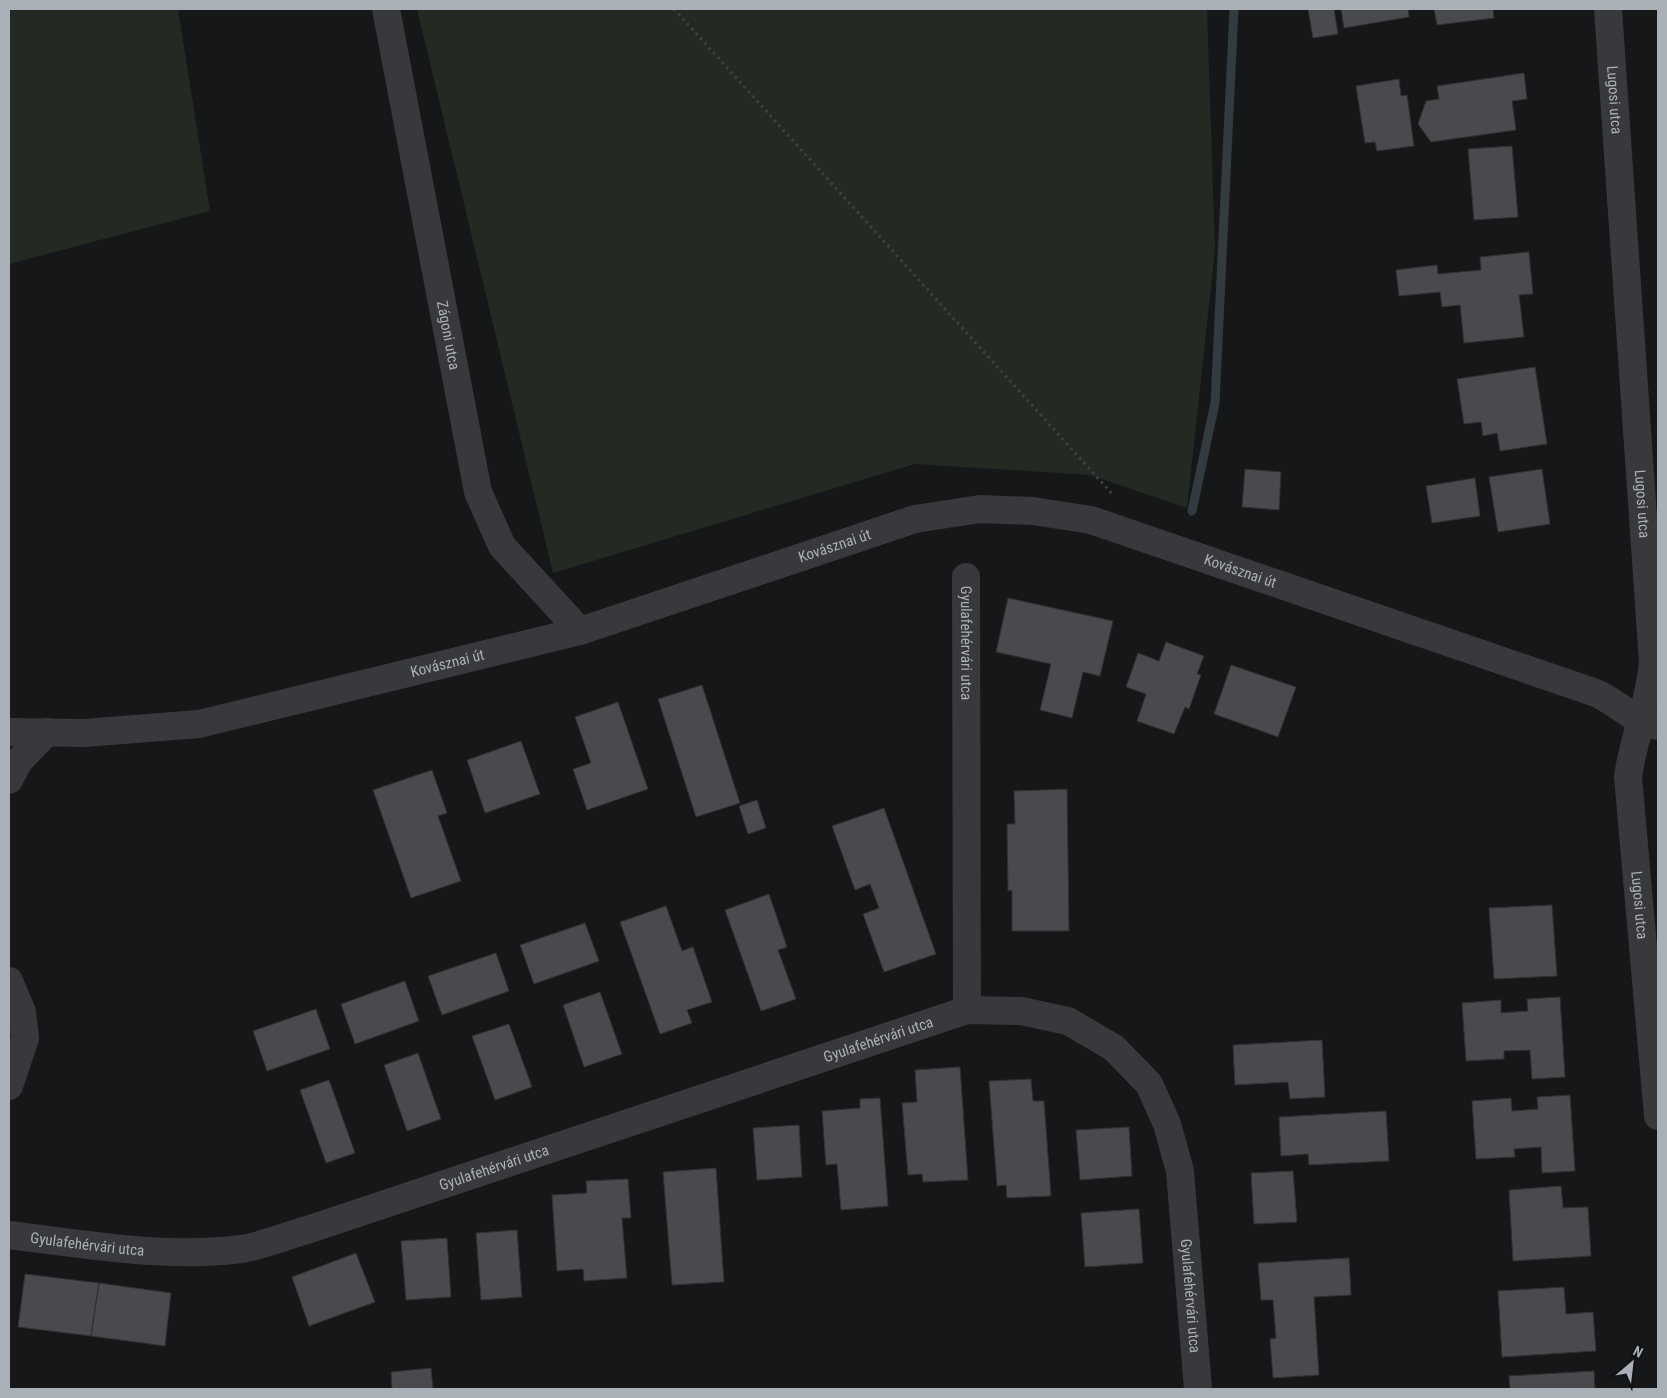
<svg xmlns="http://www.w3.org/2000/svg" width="1667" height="1398" viewBox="0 0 1667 1398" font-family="'Roboto Condensed',sans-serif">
	<rect width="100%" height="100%" fill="#161718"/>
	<!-- green -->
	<path fill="#232a23" d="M9,9H178L210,211L9,264Z
		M417,9H1207L1215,250L1187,508L1090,475L915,464L553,573Z"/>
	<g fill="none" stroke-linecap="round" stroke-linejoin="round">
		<!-- stream -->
		<path stroke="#313b40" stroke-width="9" d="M1192,511L1215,403L1234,9"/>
	</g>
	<!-- building -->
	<path fill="#484a4d" stroke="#303134" d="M1308,9H1334L1338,34L1313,38Z
		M1341,9H1408L1409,17L1344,28Z
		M1434,9H1498H1493L1494,18L1437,25Z
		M1524,73L1527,99L1512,101L1516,130L1431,142L1418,124L1426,101L1439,99L1437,86Z
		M1399,79L1401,96L1407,95L1414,146L1377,151L1375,142L1365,143L1356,86Z
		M1512,146L1518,217L1474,220L1468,149Z
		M1529,252L1533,294L1519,295L1524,337L1464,343L1460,305L1442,307L1440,292L1399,296L1396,270L1437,265L1438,274L1481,270L1480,257Z
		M1535,367L1547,444L1500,451L1497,433L1483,436L1481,422L1464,424L1457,379Z
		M1245,469L1281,472L1279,510L1242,507Z
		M1542,469L1550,524L1498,532L1489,477Z
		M1475,478L1480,516L1432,523L1426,486Z
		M1008,598L1113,621L1100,676L1083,672L1072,718L1040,710L1051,664L996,652Z
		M1166,642L1204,656L1197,674L1201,675L1189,709L1185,707L1174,734L1137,721L1146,694L1126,687L1138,653L1159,661Z
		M1231,665L1296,687L1278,737L1214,714Z
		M702,685L740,803L696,817L658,699Z
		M618,702L648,789L587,810L573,769L591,763L575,717Z
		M521,741L540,794L485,813L467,760Z
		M432,770L447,813L438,816L461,881L411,898L373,790Z
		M1067,789L1069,931H1012V890L1008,891L1007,824H1015L1014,791Z
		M757,800L766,828L748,834L739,806Z
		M884,808L936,954L884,972L863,914L879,908L870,884L855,890L832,826Z
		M769,894L787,947L778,950L796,999L761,1011L725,910Z
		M1552,905L1557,976L1494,979L1489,908Z
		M666,906L682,951L693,947L712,1002L687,1010L692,1023L660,1034L620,922Z
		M585,923L599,961L534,984L520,945Z
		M496,953L509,991L442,1015L428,976Z
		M405,981L419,1021L355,1044L341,1004Z
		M600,992L622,1054L584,1067L563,1005Z
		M1560,997L1565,1077L1532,1079L1530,1050L1504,1051V1059L1466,1061L1462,1003L1501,1000V1013L1528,1011L1527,999Z
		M316,1009L330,1049L267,1071L253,1031Z
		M509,1024L532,1087L495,1100L472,1036Z
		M1322,1040L1325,1097L1290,1099L1288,1082L1235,1085L1233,1045Z
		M418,1053L441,1119L407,1131L384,1065Z
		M960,1067L968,1180L923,1182L922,1174L908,1175L902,1103L917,1102L915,1070Z
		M1031,1079L1033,1101H1044L1051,1196L1007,1198L1006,1185L997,1186L989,1081Z
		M329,1080L355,1153L326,1163L300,1090Z
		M1570,1095L1575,1171L1542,1173L1541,1147L1514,1149L1515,1157L1476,1159L1472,1101L1511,1098L1512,1111L1538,1109L1537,1097Z
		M880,1098L888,1206L841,1210L837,1164L826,1165L822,1111L860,1108V1099Z
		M1386,1111L1389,1161L1309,1165L1308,1154L1281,1156L1279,1117Z
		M799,1125L802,1177L757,1180L753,1128Z
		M1129,1127L1132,1176L1080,1180L1076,1130Z
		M716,1168L724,1282L672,1285L663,1172Z
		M1293,1171L1297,1222L1254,1224L1251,1173Z
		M628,1179L631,1218H622L627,1278L584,1281L583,1269L557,1271L552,1195L587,1193L586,1181Z
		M1561,1186L1563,1208L1588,1207L1591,1256L1513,1261L1509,1190Z
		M1139,1209L1143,1263L1085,1267L1081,1213Z
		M517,1230L522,1297L481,1300L476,1233Z
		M447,1238L451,1297L406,1300L401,1241Z
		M356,1253L375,1302L309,1326L292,1277Z
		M1349,1258L1351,1295L1314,1297L1319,1375L1273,1378L1270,1339L1276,1338L1273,1300H1261L1258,1263Z
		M25,1274L99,1283L91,1336L18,1327Z
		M99,1283L171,1293L165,1346L91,1336Z
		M1564,1287L1566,1314L1593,1312L1596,1351L1502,1357L1498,1291Z
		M431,1368L433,1389H392L391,1372Z
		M1594,1371L1595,1389H1510L1509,1376Z"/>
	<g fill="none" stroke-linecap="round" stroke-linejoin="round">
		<!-- path -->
		<path stroke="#3e4043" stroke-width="3" stroke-dasharray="2.5 4" stroke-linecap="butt" d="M674,9L1114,496"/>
		<!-- minor -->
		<g stroke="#38393d" stroke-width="28">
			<path id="s1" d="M386,9L478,492L502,546L580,631"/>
			<path id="s2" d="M1608,9L1653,662C1650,702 1633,738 1628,777L1658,1116"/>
			<path id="s3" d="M966,577L967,1010"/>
			<path id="s4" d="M9,732L84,733L199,724L580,631L915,519L980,509L1033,511L1091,520L1596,693C1620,704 1632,721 1658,726"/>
			<path d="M9,780L19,761L47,732"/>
			<path d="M9,981L22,1012L25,1038L9,1086"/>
			<path id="s5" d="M9,1235C85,1244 164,1259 241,1249C263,1246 285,1236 307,1230L967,1010L1021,1011L1068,1021L1114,1048L1149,1084L1167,1124L1180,1171L1198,1389"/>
		</g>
	</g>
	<g text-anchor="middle" stroke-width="4" stroke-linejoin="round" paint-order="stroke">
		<!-- street labels -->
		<g font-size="15" fill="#aab0b7" stroke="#111213">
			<text dy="5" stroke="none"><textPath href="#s2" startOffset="91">Lugosi utca</textPath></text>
			<text dy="5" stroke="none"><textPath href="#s1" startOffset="332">Zágoni utca</textPath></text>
			<text dy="5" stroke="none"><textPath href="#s2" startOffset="496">Lugosi utca</textPath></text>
			<text dy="5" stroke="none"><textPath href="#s4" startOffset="851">Kovásznai út</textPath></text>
			<text dy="5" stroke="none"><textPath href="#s4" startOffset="1271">Kovásznai út</textPath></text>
			<text dy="5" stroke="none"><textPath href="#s3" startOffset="66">Gyulafehérvári utca</textPath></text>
			<text dy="5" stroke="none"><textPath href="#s4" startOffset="446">Kovásznai út</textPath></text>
			<text dy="5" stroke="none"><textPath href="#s2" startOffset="901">Lugosi utca</textPath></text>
			<text dy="5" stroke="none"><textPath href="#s5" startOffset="904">Gyulafehérvári utca</textPath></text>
			<text dy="5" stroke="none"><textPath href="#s5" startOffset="499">Gyulafehérvári utca</textPath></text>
			<text dy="5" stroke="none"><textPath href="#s5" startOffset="79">Gyulafehérvári utca</textPath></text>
			<text dy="5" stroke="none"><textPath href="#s5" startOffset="1421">Gyulafehérvári utca</textPath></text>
		</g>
	</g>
	<!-- border -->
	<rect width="1667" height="1398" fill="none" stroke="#aab0b7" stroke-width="20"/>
	<!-- north arrow -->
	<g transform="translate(1632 1363) rotate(28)" stroke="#111213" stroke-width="4" paint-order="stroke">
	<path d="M0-4L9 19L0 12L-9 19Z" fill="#aab0b7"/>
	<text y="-8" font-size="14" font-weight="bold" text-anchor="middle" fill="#aab0b7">N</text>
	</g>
</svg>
